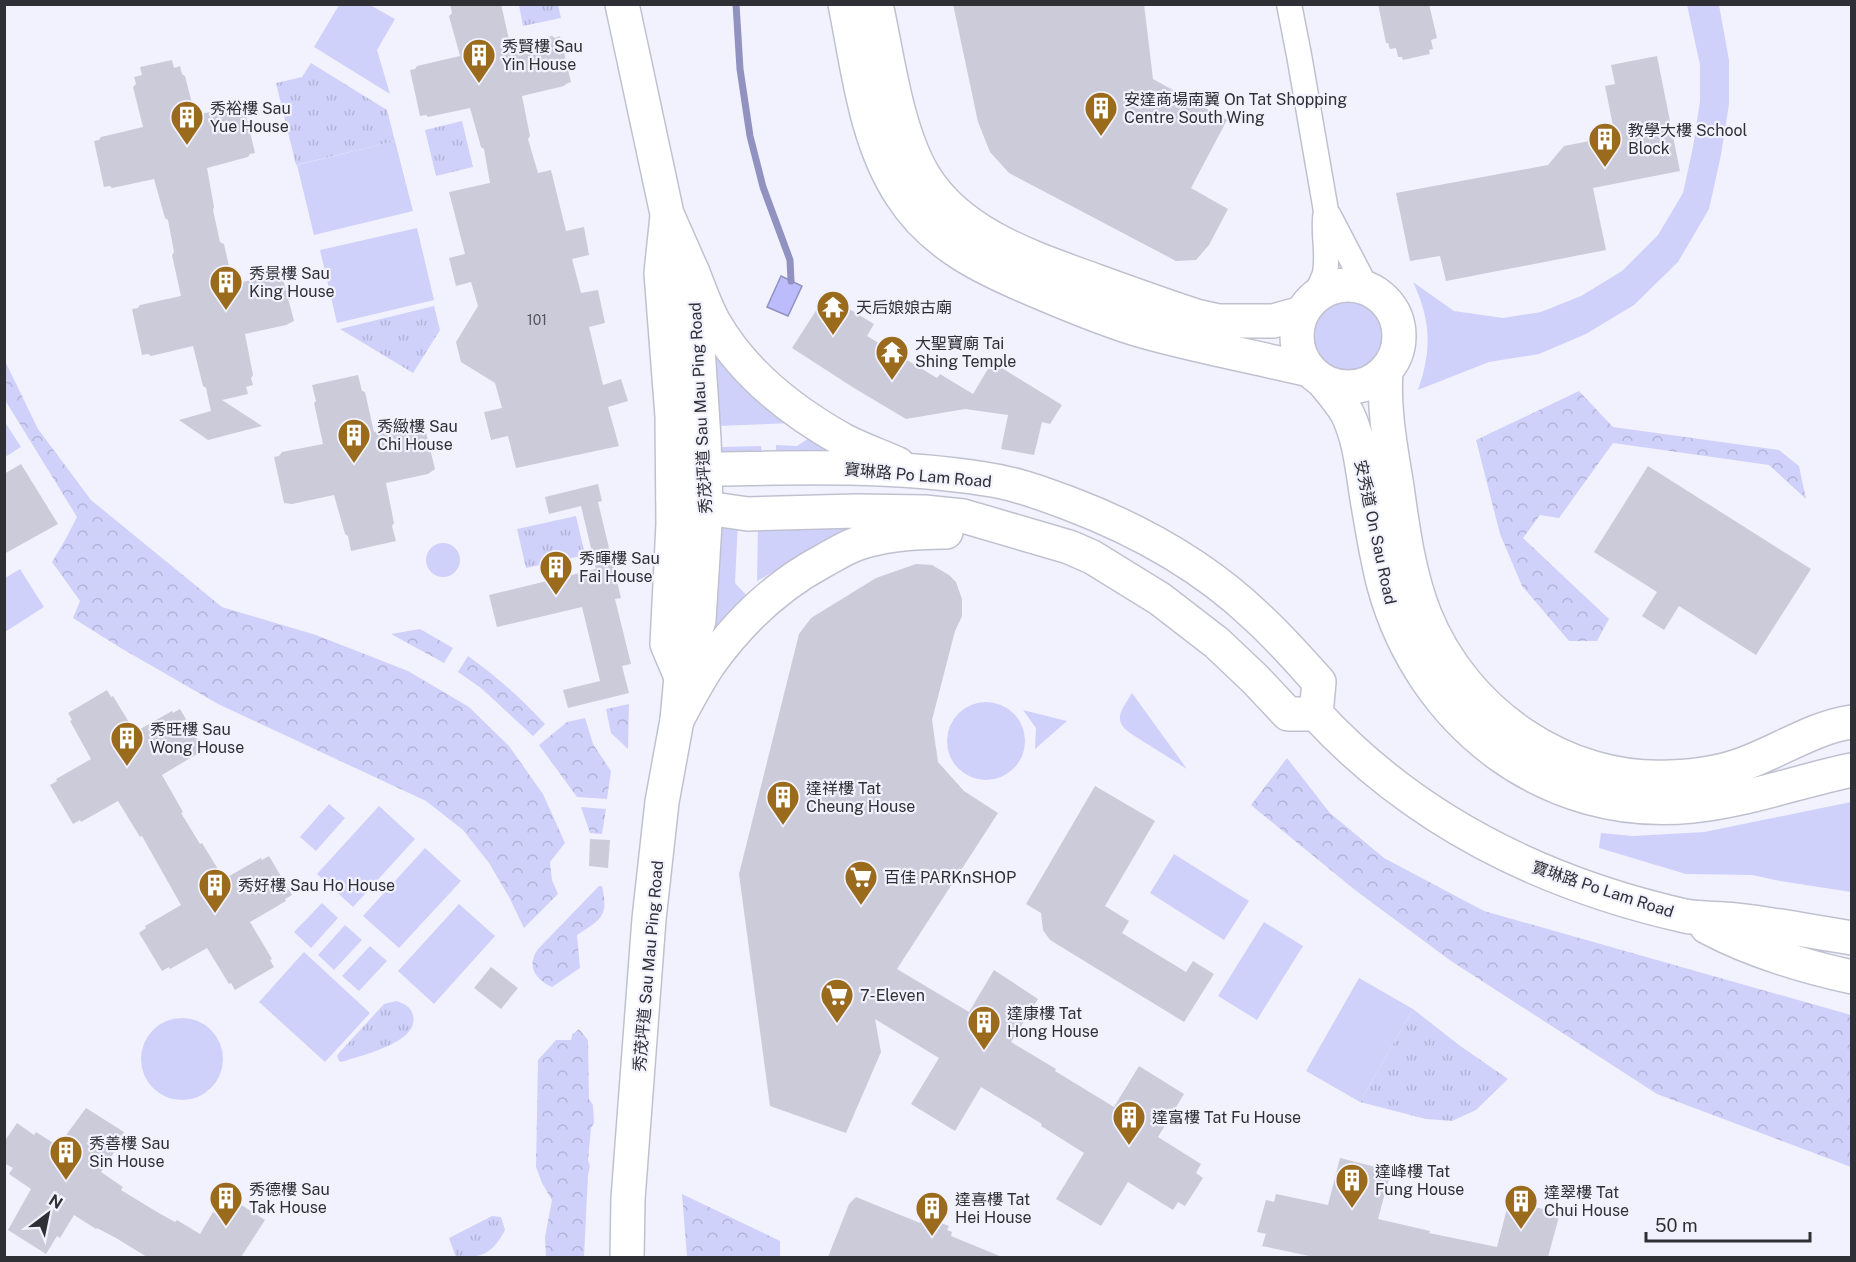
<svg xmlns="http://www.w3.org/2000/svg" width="1856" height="1262" viewBox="0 0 1856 1262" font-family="'Public Sans','Noto Sans TC',sans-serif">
	<defs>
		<pattern id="forest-crowns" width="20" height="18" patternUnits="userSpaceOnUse" patternTransform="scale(1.5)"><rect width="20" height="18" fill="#d0d1fa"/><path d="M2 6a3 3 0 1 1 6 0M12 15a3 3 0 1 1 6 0" fill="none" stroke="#b3b4d7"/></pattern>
		<pattern id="park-tufts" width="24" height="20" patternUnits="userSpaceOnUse" patternTransform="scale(1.5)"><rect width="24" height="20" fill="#d0d1fa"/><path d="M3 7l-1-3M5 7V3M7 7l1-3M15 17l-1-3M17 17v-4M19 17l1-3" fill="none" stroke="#b3b4d7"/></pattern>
	</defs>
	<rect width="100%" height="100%" fill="#f2f2fe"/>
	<!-- grass -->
	<path fill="#d0d1fa" d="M339,5H370L395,19L377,50L390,94L314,47Z
		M1687,5H1719L1729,60V104L1721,155L1709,209L1678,262L1634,305L1586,334L1539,354L1489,362L1418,390C1432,350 1431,320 1413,282L1454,311L1503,318L1541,312L1581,296L1622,271L1658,235L1683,193L1693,147L1700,101V65Z
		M395,141L413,211L314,235L297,165Z
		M417,228L434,300L337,323L320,250Z
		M1311 337a38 38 0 1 1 76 0a38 38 0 1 1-76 0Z
		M714,345L792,423L718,426Z
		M5,422L21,447L5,457H4Z
		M812,436L841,453L776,455V445L797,446Z
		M761,446L762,455L722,457L721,447Z
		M728,521L738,522L735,583L750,599L711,638L719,529Z
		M758,524H859L757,581Z
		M426 560a17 17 0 1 1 34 0a17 17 0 1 1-34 0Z
		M20,569L44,607L5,632V578Z
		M1132,693L1187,769L1133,735C1111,721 1121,711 1132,693Z
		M947 741a39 39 0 1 1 78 0a39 39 0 1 1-78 0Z
		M1023,710L1067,721L1035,749L1036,728Z
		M1851,802V892L1780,881L1752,875L1686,874L1599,848L1601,833L1633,836L1704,832Z
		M329,804L345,818L316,851L300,837Z
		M379,806L415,839L353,907L317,874Z
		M425,848L461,881L399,948L363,916Z
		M1174,854L1249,901L1224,940L1150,893Z
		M322,903L338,918L311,948L294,932Z
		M459,904L495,936L434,1004L398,971Z
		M1264,922L1303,946L1257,1020L1218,996Z
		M345,925L362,940L334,970L318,955Z
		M370,946L387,961L359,991L342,976Z
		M304,952L370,1013L325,1062L259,1002Z
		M1359,978L1413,1009L1360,1102L1306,1071Z
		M141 1059a41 41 0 1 1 82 0a41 41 0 1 1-82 0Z"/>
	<!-- forest -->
	<path fill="url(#forest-crowns)" d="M5,361L38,429L91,500L222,607L316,635L408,671L469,707L509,746L543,794L565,843L550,862L552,880L558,894L524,928L509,897L489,863L463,830L426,801L218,704L119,647L73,618L80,601L52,562L64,542L77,517L5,400Z
		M1579,391L1613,427L1779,450L1799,466L1806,499L1769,465L1613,443L1559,518L1540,515L1523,538L1609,619L1597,641H1569L1522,586L1500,534L1476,440Z
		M420,629L453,648L444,663L391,634Z
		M468,656C496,676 521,698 545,724L533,736L481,688L458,672Z
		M629,704L628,749L611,733L606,709Z
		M585,718L593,744L611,771L607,799L577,797L539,745L567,722Z
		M1287,758L1330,813L1384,858L1484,911L1851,1015V1167L1657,1094L1451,961L1355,890L1251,805Z
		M581,807L606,809L602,834L590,833Z
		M599,886H602C609,917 601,919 577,935L580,968L552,987C535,979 526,966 538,949Z
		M579,1029L588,1040L589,1099L593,1105L594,1123L591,1128L588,1160L590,1166L588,1175L584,1257H546L545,1237L552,1200L542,1183L536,1167L538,1060L556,1040H571L572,1035Z
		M682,1194L780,1241V1257H687Z"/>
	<!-- park -->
	<path fill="url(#park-tufts)" d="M519,5H558L561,18L523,26Z
		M311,63L387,110L395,141L296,165L276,83L302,77Z
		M462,121L473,167L436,176L425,130Z
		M434,306L440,330L413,373L340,329Z
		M576,516L585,555L526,568L517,529Z
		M396,1001C404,1003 411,1007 413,1015C420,1043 361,1055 342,1062L339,1061L337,1056L339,1053L384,1004Z
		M1413,1009L1459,1045L1508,1079L1476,1110L1452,1121L1426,1119L1360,1102Z
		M492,1216L501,1217L505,1230C492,1254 483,1258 456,1257L449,1238Z"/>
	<!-- water -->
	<path fill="#bcbcfd" stroke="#9292c1" stroke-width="1.5" d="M781,276L802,286L788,316L767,307Z"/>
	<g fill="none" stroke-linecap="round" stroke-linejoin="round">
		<!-- stream -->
		<path stroke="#9292c1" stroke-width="7" d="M736,4L740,69L750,136L763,187L790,260L791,281"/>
	</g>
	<!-- building -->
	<path fill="#cbcbda" d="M450,4H501L510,44L552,36L555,38L560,36L571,82L566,84L564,86L522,96L530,136L528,139L538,173L551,170L566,231L584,227L589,255L572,259L581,293L598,290L605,323L589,327L603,385L621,379L628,401L608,407L619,446L516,468L508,436L491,440L484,412L502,408L495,383L461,362L456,342L478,306L471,282L456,286L449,258L465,254L449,192L490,183L484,149L481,147L470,108L428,117L426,115L420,116L410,70L415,69L417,66L460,56L449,16L452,13Z
		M953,4H1144L1153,79L1227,120L1191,188L1228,209L1209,245L1196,260L1176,261L1009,173L990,152L978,122Z
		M1378,4H1429L1437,38L1431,40L1433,49L1429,50L1430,54L1403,60L1402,57H1398L1396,48L1390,49L1388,43H1386Z
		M1657,56L1680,171L1593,188L1606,250L1446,281L1440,256L1410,261L1396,193L1548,165L1564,146L1615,136L1605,86L1615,84L1611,65Z
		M172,60L174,68L180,66L182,74L185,76L195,115L236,107L239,108L244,107L255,153L250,154L248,157L207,168L214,207L213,210L220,242L224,244L233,284L274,275L277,277L282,275L294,321L286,325L245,334L253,375L251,378L253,385L246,387L248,394L222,400L262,426L208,440L179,420L211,411L206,388L203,386L193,346L151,356L148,354L142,355L132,309L138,308L140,305L181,296L172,255L174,252L168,220L165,218L154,179L112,188L110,186L104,187L94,141L99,140L101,137L143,127L133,87L136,84L134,77L142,75L140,67Z
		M826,295L874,324L867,336L937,378L940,374L973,394L992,362L1062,405L1050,424L1042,422L1034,455L1001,449L1008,415L965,409L906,419L854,388L792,348Z
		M358,375L362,391L365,392L374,432L416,423L419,425L424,424L435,469L428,474L386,483L394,523L392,526L396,541L351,551L348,536L345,534L334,495L292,504L284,503L274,457L279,456L282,452L323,444L314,403L316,401L312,385Z
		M21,464L58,524L4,554V474Z
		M1648,466L1811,569L1756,655L1679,606L1664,630L1642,616L1657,592L1594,552Z
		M598,484L602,501L598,502L621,598L615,599L631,664L622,666L629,693L568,708L563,690L600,681L582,607L497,627L489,595L596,569L581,506L549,514L545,497Z
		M916,564L932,565L949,575L956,582L962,599V616L955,631L932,720L938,762L964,791L998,813L897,969L969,1012L994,970L1038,999L1011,1042L1056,1069L1055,1071L1114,1107L1139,1066L1184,1094L1158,1137L1201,1164L1196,1173L1203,1178L1185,1206L1178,1202L1173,1210L1128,1182L1101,1226L1056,1199L1084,1153L1041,1126L1042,1124L981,1087L955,1131L911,1104L939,1058L875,1019L881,1052L846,1133L770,1106L739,874L799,634L811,618L876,578Z
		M107,690L111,697L113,696L135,732L172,711L173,713L180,709L203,748L196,751L197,754L162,775L183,812L181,813L200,844L202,843L224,879L261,858L262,860L269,856L292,895L285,899L286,901L250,922L272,959L270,960L274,967L235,990L231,983L229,984L207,948L170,969L169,967L162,971L139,933L146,928L145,926L181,905L142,836L140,837L118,801L81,822L80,820L73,824L50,785L57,781L56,779L91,759L70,721L72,720L68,713Z
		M1095,786L1155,821L1105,906L1129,921L1122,933L1186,972L1193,961L1214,974L1184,1022L1050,940L1043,930L1041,913L1026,904Z
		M590,839L610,840L608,868L589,866Z
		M491,967L518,988L501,1009L474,988Z
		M86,1108L124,1132L113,1150L115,1151L101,1172L123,1187L121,1190L157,1212L175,1222L177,1220L200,1234L213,1212L216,1214L227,1196L265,1220L241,1257H147L116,1238L97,1228L96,1229L74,1215L60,1238L57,1236L46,1254L8,1230L31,1189L9,1174L13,1168L4,1163V1142L17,1123L34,1135L36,1132L58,1146Z
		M1340,1158L1391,1171L1378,1219L1430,1231L1429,1233L1497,1247L1509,1201L1560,1213L1548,1257H1314L1262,1246L1266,1234L1257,1232L1266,1200L1274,1202L1276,1194L1328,1205Z
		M856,1197L920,1223L921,1219L927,1222L928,1218L949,1226L947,1230L952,1232L951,1236L1002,1257H828L849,1204Z"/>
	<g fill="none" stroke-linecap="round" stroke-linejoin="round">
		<defs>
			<path id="street" d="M1289,4L1299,55L1326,211C1322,231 1329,252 1325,273C1323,281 1317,291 1313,299
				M1329,216L1367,289"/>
			<path id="secondary" d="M622,4L667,214L693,273L704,439L706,508L699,620L681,677L677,720L662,802L649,919L628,1199L627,1258
				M845,4C858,68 865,140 901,195C934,247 988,271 1044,294C1077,308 1111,322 1146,332C1200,347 1255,357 1309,370
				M876,4C888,58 896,129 924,176C961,236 1034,258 1096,281C1129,293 1162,305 1196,316L1219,321H1273L1302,313
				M667,216L661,273L672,416L673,524L667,644L681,677
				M1297 336a51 51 0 1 1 102 0a51 51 0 1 1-102 0Z
				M1386,371C1383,410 1391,449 1397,487C1403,530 1409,575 1425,615C1464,712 1565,783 1671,777C1696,776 1723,772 1746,763C1781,750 1815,727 1852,722
				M1322,380C1331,391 1340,401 1347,413C1359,437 1362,466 1366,492C1371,523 1376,555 1384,586C1422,724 1547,821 1692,806C1746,801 1798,781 1852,770"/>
			<path id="primary" d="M693,273C700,290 706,309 715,324C744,374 793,412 843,440C860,449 880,456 898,464
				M673,470C774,468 886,463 985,479C1014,483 1041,493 1068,503C1137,529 1203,565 1257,617C1279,637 1299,660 1319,682L1316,714
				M673,499L706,508L748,514L856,511L924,512L963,516L1069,547L1092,557L1160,599L1217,643L1255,679L1288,714H1316C1415,821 1544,884 1685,916C1701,919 1718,918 1735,920C1774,924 1813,932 1852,938
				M677,720C687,701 697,682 709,664C739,622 778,585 823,561C834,555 845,548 856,544C884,534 916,532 946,532
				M1707,927C1752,951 1802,966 1852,977"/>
		</defs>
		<!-- street casing -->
		<use href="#street" stroke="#c0c1d0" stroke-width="27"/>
		<!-- secondary casing -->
		<use href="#secondary" stroke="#c0c1d0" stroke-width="36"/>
		<!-- primary casing -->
		<use href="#primary" stroke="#c0c1d0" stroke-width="36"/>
		<!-- street -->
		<use href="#street" stroke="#fff" stroke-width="24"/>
		<!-- secondary -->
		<use href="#secondary" stroke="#fff" stroke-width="33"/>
		<!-- primary -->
		<use href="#primary" stroke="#fff" stroke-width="33"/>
	</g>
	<!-- icons -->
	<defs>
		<symbol id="building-pin" viewBox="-11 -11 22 30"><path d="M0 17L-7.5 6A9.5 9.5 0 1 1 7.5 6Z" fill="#9b6b1d" stroke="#f2f2fe"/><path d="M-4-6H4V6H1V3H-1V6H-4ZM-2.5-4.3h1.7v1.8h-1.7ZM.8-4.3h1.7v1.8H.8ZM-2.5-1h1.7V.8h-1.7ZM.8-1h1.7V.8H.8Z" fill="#fff"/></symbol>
		<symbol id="temple-pin" viewBox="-11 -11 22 30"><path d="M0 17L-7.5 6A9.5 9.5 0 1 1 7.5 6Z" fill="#9b6b1d" stroke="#f2f2fe"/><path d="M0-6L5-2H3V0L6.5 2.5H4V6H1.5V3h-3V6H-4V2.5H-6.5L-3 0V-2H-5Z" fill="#fff"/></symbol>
		<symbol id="supermarket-pin" viewBox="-11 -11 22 30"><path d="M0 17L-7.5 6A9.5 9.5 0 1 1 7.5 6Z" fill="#9b6b1d" stroke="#f2f2fe"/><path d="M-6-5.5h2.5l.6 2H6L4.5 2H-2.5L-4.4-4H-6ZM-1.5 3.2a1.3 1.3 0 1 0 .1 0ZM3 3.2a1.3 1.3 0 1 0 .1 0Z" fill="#fff"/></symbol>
	</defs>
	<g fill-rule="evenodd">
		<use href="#building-pin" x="460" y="36" width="38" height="52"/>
		<use href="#building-pin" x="1082" y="89" width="38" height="52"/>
		<use href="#building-pin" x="168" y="98" width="38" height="52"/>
		<use href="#building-pin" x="1586" y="120" width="38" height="52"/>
		<use href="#building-pin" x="207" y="263" width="38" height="52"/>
		<use href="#temple-pin" x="814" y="288" width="38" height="52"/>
		<use href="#temple-pin" x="873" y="333" width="38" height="52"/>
		<use href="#building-pin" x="335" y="416" width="38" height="52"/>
		<use href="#building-pin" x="537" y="548" width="38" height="52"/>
		<use href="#building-pin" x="108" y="719" width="38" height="52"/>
		<use href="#building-pin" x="764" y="778" width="38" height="52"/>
		<use href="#supermarket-pin" x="842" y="858" width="38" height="52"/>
		<use href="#building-pin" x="196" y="866" width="38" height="52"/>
		<use href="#supermarket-pin" x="818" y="976" width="38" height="52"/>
		<use href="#building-pin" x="965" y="1003" width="38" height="52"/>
		<use href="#building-pin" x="1110" y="1098" width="38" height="52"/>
		<use href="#building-pin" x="47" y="1133" width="38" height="52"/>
		<use href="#building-pin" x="1333" y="1161" width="38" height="52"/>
		<use href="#building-pin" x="207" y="1179" width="38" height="52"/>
		<use href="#building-pin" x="1502" y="1182" width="38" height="52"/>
		<use href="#building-pin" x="913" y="1189" width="38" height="52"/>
	</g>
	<g text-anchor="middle" stroke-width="4.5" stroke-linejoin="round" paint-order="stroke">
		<!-- number labels -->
		<g font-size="14" fill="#56575e">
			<text x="537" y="325">101</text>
		</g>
		<!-- poi labels -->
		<g font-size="16" fill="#2f3035" stroke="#f2f2fe" text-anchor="start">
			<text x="502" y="52">秀賢樓 Sau<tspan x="502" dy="18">Yin House</tspan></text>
			<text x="1124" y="105">安達商場南翼 On Tat Shopping<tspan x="1124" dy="18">Centre South Wing</tspan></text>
			<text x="210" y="114">秀裕樓 Sau<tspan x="210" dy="18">Yue House</tspan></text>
			<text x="1628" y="136">教學大樓 School<tspan x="1628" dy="18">Block</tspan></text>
			<text x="249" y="279">秀景樓 Sau<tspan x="249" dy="18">King House</tspan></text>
			<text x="856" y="313">天后娘娘古廟</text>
			<text x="915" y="349">大聖寶廟 Tai<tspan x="915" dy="18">Shing Temple</tspan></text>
			<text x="377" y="432">秀緻樓 Sau<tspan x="377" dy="18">Chi House</tspan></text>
			<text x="579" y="564">秀暉樓 Sau<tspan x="579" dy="18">Fai House</tspan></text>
			<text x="150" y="735">秀旺樓 Sau<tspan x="150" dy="18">Wong House</tspan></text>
			<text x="806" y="794">達祥樓 Tat<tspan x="806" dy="18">Cheung House</tspan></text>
			<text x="884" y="883">百佳 PARKnSHOP</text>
			<text x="238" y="891">秀好樓 Sau Ho House</text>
			<text x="860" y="1001">7-Eleven</text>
			<text x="1007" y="1019">達康樓 Tat<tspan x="1007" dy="18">Hong House</tspan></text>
			<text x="1152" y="1123">達富樓 Tat Fu House</text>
			<text x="89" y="1149">秀善樓 Sau<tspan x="89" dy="18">Sin House</tspan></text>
			<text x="1375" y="1177">達峰樓 Tat<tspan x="1375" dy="18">Fung House</tspan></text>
			<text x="249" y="1195">秀德樓 Sau<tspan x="249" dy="18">Tak House</tspan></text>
			<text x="1544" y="1198">達翠樓 Tat<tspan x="1544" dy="18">Chui House</tspan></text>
			<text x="955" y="1205">達喜樓 Tat<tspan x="955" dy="18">Hei House</tspan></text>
		</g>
		<!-- street labels -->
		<g font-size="16" fill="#2f3035" stroke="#f2f2fe">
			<text transform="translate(700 408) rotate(-93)" y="6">秀茂坪道 Sau Mau Ping Road</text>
			<text transform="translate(918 475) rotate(5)" y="6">寶琳路 Po Lam Road</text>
			<text transform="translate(1376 532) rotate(78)" y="6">安秀道 On Sau Road</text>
			<text transform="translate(1603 889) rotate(18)" y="6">寶琳路 Po Lam Road</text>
			<text transform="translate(648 966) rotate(-85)" y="6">秀茂坪道 Sau Mau Ping Road</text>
		</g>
	</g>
	<!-- border -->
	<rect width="1856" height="1262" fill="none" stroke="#2f3035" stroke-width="12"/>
	<!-- north arrow -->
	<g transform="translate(48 1214) rotate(32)" stroke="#f2f2fe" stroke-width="4.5" paint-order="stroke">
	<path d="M0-4.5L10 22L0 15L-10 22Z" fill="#2f3035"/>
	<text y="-9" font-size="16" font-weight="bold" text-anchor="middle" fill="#2f3035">N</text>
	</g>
	<!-- scale -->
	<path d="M1646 1232v9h164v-9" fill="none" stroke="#2f3035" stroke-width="3"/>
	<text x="1655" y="1232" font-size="18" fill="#2f3035" stroke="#f2f2fe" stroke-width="4.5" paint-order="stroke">50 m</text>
</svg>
